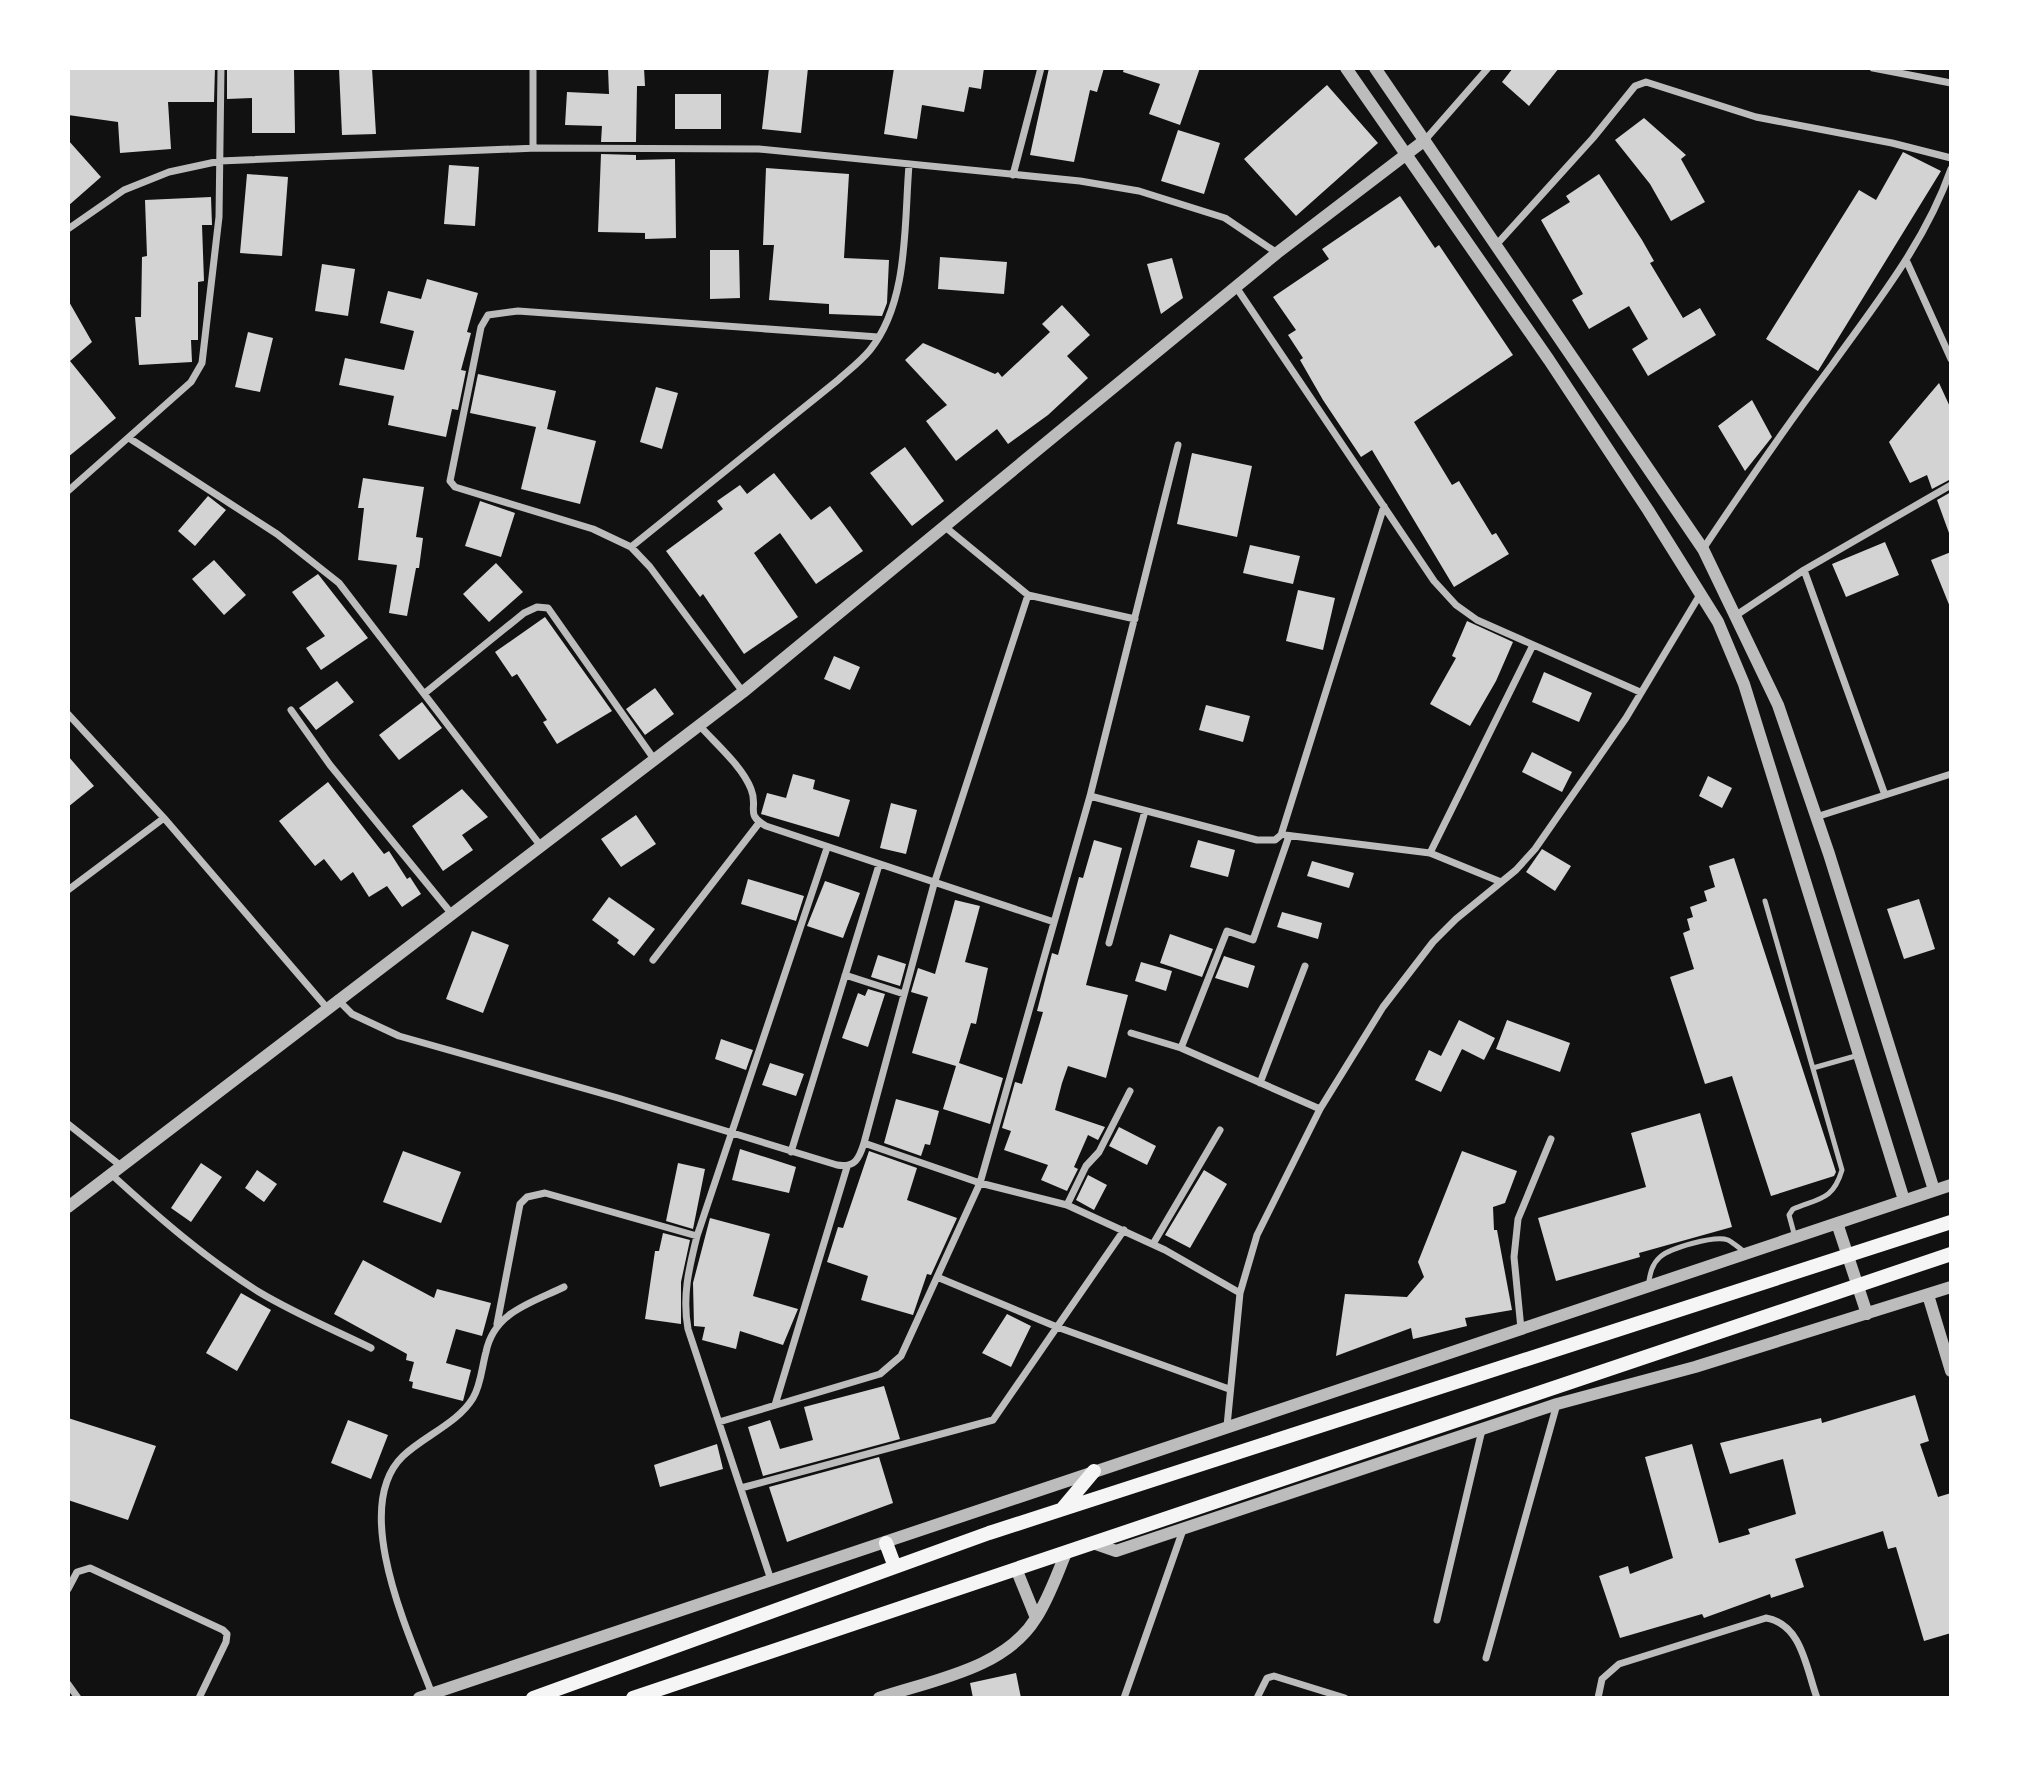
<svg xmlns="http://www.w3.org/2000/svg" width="2019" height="1766" viewBox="0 0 2019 1766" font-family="'Golos Text',sans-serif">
	<rect width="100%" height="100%" fill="#111"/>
	<!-- building -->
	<path fill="#d3d3d3" d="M68,68H215L214,102H168L171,149L120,153L118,122L68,115Z
		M227,68H294L295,133H252V98L227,99Z
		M339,68H372L376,134L342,135Z
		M608,68H644L645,86H637L636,142H601L602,126L565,125L567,92L609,94Z
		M769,68H808L801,133L762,129Z
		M894,68H984L981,89L969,87L964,112L922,105L917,139L884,134Z
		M1049,68H1104L1097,92L1090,90L1074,162L1030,155Z
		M1124,68H1200L1180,125L1149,114L1160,84L1123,72Z
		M1513,68H1559L1529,106L1502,82Z
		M1327,85L1378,143L1296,216L1244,159Z
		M675,94H721V129H675Z
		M1644,118L1686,155L1681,159L1705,202L1671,221L1650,184L1615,140Z
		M1178,130L1220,143L1204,194L1161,181Z
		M68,140L101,177L68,206Z
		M1903,152L1941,171L1818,371L1766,339L1859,190L1876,200Z
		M601,154L636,155V160L675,159L676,238L645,239V233L598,232Z
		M449,165L479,167L475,226L444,224Z
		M766,168L849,174L844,258L889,260L887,303L882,316L829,314V304L769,300L774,245H763Z
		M247,174L288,177L282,256L240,253Z
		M1599,174L1642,240L1654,261L1650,263L1683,318L1700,308L1716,335L1648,376L1632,349L1648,339L1629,306L1589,329L1572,300L1583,294L1541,220L1570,202L1566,196Z
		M1400,196L1435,248L1439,245L1513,355L1414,422L1452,485L1459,481L1492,535L1496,533L1509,554L1454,587L1372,450L1361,457L1323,400L1300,360L1303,358L1288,335L1296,330L1273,297L1329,259L1322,249Z
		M211,197L212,225H202L204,281L198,282V340H191L192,362L139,365L135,317H141L142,257L147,256L145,200Z
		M710,250H739L740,298L710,299Z
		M940,257L1007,262L1004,294L938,289Z
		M1172,258L1183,298L1161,314L1147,264Z
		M322,264L355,269L348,316L315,311Z
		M427,279L478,293L467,332L471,333L461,370L466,371L458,410L452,409L446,437L388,425L394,396L339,385L345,358L404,370L414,331L380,323L388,291L421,299Z
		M68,300L92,342L70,361L116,418L68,457Z
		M1062,305L1090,335L1067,356L1088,378L1048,415L1008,444L997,429L956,461L926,421L947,405L905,360L923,343L995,374L998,372L1002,377L1050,332L1042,324Z
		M248,332L273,338L260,392L235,387Z
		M478,374L556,391L547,429L596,441L580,504L521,489L536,427L470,413Z
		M1939,383L1951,409V479L1932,489L1927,475L1910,483L1889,442Z
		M656,387L678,393L662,449L640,442Z
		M1752,400L1772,437L1745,471L1718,426Z
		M905,447L944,501L912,526L870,473Z
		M1192,453L1252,466L1237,537L1177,524Z
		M774,473L811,520L830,506L863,551L816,584L780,533L754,553L798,617L744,654L703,594L700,597L666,551L723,509L717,501L740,485L747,494Z
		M363,478L424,487L416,537L423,538L419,568H416L407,616L389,613L397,565L358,560L364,508H358Z
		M1951,492V533H1949L1937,500Z
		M208,496L226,510L195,546L178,531Z
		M480,501L515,513L501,557L465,546Z
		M1885,542L1899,575L1846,597L1832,564Z
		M1250,545L1300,556L1293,584L1243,573Z
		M1951,552V607H1950L1931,560Z
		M214,560L246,595L224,615L192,579Z
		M496,563L523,592L489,622L463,594Z
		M318,574L368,638L321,670L306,648L325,636L292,592Z
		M1298,590L1335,598L1323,650L1286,641Z
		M545,617L612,711L557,744L543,722L547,720L517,674L512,677L495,652Z
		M1467,621L1513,642L1496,681L1470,726L1430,704L1456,658L1452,656Z
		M834,656L860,667L850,690L824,679Z
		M1544,672L1592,693L1579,722L1532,702Z
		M337,681L354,702L316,730L299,708Z
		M655,688L674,714L645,735L626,709Z
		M422,702L442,728L399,760L379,735Z
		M1206,705L1250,716L1243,742L1199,730Z
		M1532,752L1572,772L1562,792L1522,772Z
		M68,756L94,786L68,807Z
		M793,774L815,780L813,789L850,800L839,837L761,814L767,793L786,798Z
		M1708,776L1732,788L1722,808L1699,796Z
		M328,782L384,854L389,851L407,879L410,877L421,894L402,907L387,886L369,897L353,872L341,881L324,859L315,866L279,821Z
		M462,789L488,817L462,835L473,850L443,871L412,826Z
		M891,803L917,810L906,854L880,848Z
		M636,815L656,844L621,867L601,839Z
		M1094,840L1122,848L1086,985L1128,995L1106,1078L1068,1066L1062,1083L1055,1110L1105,1127L1098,1140L1088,1135L1074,1167L1078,1169L1067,1191L1041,1180L1048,1165L1004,1150L1011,1131L1002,1128L1015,1082L1022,1084L1043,1012L1037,1011L1052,953L1058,955L1079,877L1083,878Z
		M1198,840L1235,850L1228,877L1190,867Z
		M1542,849L1571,866L1555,891L1526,872Z
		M1734,858L1836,1172L1834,1176L1771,1196L1732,1076L1705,1084L1670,977L1694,969L1683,933L1690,930L1687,919L1693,917L1690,907L1707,901L1704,891L1715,887L1709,866Z
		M1312,861L1354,873L1349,888L1307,876Z
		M748,879L804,896L796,921L741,904Z
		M825,881L860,893L843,938L807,926Z
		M609,897L655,929L634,956L617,943L619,940L592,920Z
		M1919,899L1935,949L1904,959L1887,909Z
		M955,900L980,906L965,962L988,968L976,1024L971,1023L959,1063L1003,1078L990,1124L943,1109L956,1066L912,1053L928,997L911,992L918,968L935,974Z
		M1282,912L1322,923L1318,939L1277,927Z
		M472,931L509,945L483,1013L446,999Z
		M1170,934L1213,949L1202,977L1160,963Z
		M878,955L906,964L900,986L871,977Z
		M1224,956L1255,966L1248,988L1215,978Z
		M1141,962L1172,971L1166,991L1135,981Z
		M868,989L885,994L868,1047L842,1038L858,993L865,996Z
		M1459,1020L1495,1038L1484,1060L1462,1049L1441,1092L1415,1080L1429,1050L1441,1056Z
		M1507,1020L1570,1043L1560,1072L1496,1049Z
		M721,1039L753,1050L746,1070L715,1059Z
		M770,1063L804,1074L796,1096L762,1085Z
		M896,1099L939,1111L930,1145L925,1144L921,1156L884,1143Z
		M1700,1113L1732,1227L1639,1253L1640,1257L1556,1281L1538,1218L1646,1187L1631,1133Z
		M1119,1127L1156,1146L1147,1165L1109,1146Z
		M740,1149L796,1167L789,1193L732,1180Z
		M403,1151L461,1172L441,1223L383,1202Z
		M869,1151L917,1168L907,1200L957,1218L931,1275L927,1274L913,1315L861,1300L868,1276L827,1262L838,1227L843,1228Z
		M1462,1151L1517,1171L1505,1203L1493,1207L1494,1230H1497L1512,1310L1465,1318L1467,1326L1413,1339L1411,1328L1336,1356L1345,1294L1407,1297L1424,1277L1418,1262Z
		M201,1163L222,1177L191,1222L171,1208Z
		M678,1163L705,1169L693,1229L666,1221Z
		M257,1170L277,1184L264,1202L245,1188Z
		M1204,1170L1227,1184L1190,1248L1165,1235Z
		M1088,1175L1107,1185L1094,1210L1076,1200Z
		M710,1218L770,1234L753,1296L798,1309L783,1345L740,1331L736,1349L702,1340L705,1327L694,1326L693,1283Z
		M663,1233L690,1240L681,1282V1324L645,1319L655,1251H659Z
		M363,1260L434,1298L437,1289L491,1303L482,1336L456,1329L446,1363L471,1370L463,1401L412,1388L413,1382L409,1381L414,1362L406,1360L407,1354L334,1314Z
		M241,1293L271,1310L237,1371L206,1353Z
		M1007,1314L1031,1326L1011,1367L982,1353Z
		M884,1386L900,1439L763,1476L748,1427L770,1420L780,1449L813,1440L804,1407Z
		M1915,1395L1929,1441L1920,1444L1938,1497L1951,1493V1633L1924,1641L1896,1547L1888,1549L1883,1531L1795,1559L1804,1587L1771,1598L1770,1594L1704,1618L1702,1614L1620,1638L1599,1576L1628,1566L1630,1574L1673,1558L1645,1457L1692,1444L1719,1543L1750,1534L1748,1529L1796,1514L1783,1459L1730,1474L1720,1443L1821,1418L1822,1423Z
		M68,1418L156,1446L128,1520L68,1500Z
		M348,1420L388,1435L371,1479L331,1463Z
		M717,1444L723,1469L660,1487L654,1465Z
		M879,1457L893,1503L787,1542L769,1487Z
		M1016,1673L1021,1698H973L970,1683Z"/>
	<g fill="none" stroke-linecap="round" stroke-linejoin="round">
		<!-- service -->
		<path stroke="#bcbcbc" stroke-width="5" d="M1765,901L1842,1170C1833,1200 1820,1198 1793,1209L1789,1215L1795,1237
			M1813,1068L1859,1055
			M1648,1286C1650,1275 1651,1265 1660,1257C1670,1248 1715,1235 1728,1240C1734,1243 1740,1249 1746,1253"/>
		<!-- minor -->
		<path stroke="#bcbcbc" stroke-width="7" d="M533,68V148
			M1873,68L1951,83
			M1425,140L1488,68
			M1013,175L1041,68
			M68,229L124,190L169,172L220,161L537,148L759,149L1080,181L1139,191L1225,218L1277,253
			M1497,244L1593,138L1635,86L1646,82L1756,117L1892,143L1951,158
			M1907,262L1951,359
			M1236,287L1434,581L1456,605L1477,620L1640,692
			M129,438L277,534L339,583L540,845
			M68,491L191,382L202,363L219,217L221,68
			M944,526L1028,595L1135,619
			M631,547L838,380C848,371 861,361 870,350C909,301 904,225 909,165
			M1703,549C1745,486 1787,425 1832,365C1877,302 1925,243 1951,169
			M1804,570L1885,795
			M1735,616L1804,570L1951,485
			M743,692L650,567L631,547L593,529L455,487L450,481L481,327L488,315L518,311L878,337
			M425,693L524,613L537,607L548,608L654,759
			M291,710L330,765L451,913
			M68,714L164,818L328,1009
			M699,725C716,744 742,766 751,789C759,808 744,814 766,826L1054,922
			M1090,796L1257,840H1275L1281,835L1384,506
			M1816,817L1951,774
			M1285,835L1430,853L1501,882
			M1289,836L1253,940L1227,931L1181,1048L1320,1109
			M1430,853L1533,645
			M68,890L164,818
			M1109,943L1145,811
			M653,960L759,823
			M845,975L904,994
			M337,999L352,1014L399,1036L618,1098L837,1165C855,1168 859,1159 864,1143L980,1183L1067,1205L1165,1250L1240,1293
			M1131,1033L1181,1048
			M1260,1083L1305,966
			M68,1124L121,1166
			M864,1143L934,884L1028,595
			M791,1152L879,865
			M111,1174C158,1217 205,1258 259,1292C294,1313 334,1330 371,1348
			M1067,1205L1086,1166L1099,1152L1130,1091
			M1153,1244L1220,1130
			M937,1277L1057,1327L1124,1230
			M497,1324L520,1204L527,1197L545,1193L697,1236
			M1521,1329L1514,1257L1518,1219L1551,1139
			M775,1405L847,1167
			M719,1422L880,1374L901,1356L980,1183L1090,796L1178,445
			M1227,1426L1240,1293L1257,1235L1320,1109L1383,1007L1433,942L1456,919L1516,870L1535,849L1626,718L1701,593
			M741,1488L993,1420L1057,1327L1229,1389
			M771,1580L688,1329C682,1296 689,1268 697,1236L827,848
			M68,1589L77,1572L90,1568L223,1630L227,1634L226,1642L199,1698
			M1437,1620L1482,1430
			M1486,1658L1557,1404
			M68,1684L78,1698
			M432,1694C410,1636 349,1508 403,1456C424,1436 458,1423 473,1398C481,1385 482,1366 486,1352C494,1312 531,1303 564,1287
			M1124,1698L1184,1527
			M1257,1698L1267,1678L1274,1676L1345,1698
			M1598,1698L1602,1679L1619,1664L1766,1618C1802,1624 1806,1668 1817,1698"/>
		<!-- tertiary -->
		<path stroke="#bcbcbc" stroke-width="12" d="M1346,68L1549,360L1648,510L1718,622L1744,684L1904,1200
			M1375,68L1703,549L1778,705L1829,854L1934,1190
			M68,1207L743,692L1277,253L1425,140
			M1837,1223L1867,1314
			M1928,1295L1951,1371
			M1093,1543L1116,1551L1557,1404L1695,1367L1951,1287
			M1017,1571L1036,1618
			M419,1698L1951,1185
			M879,1698C932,1680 1005,1669 1036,1618C1049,1598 1057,1574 1066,1553"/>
		<!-- secondary -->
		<path stroke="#f5f5f5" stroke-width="14" d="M1063,1508L1094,1471
			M886,1543L895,1567
			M533,1698L989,1533L1951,1222
			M633,1698L1951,1254"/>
	</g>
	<!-- border -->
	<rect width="2019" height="1766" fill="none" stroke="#ffffff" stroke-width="140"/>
</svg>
